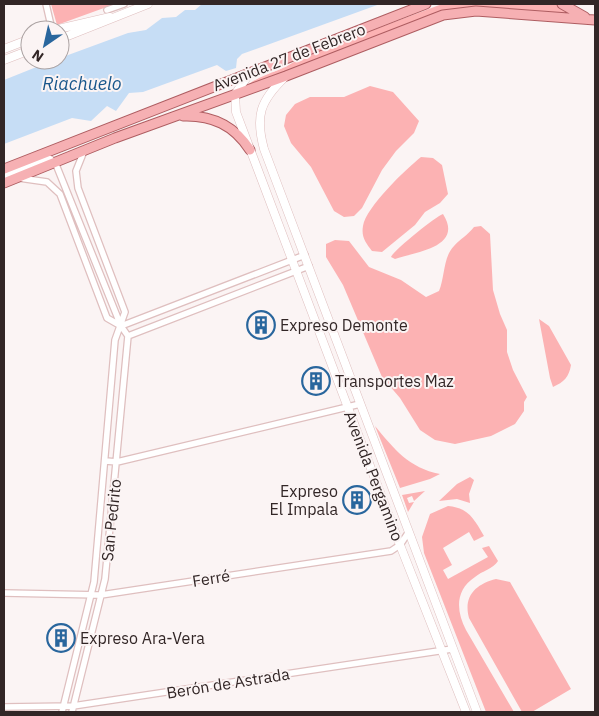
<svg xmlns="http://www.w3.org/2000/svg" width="599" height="716" viewBox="0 0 599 716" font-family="'IBM Plex Sans',sans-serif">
	<rect width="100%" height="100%" fill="#fbf4f4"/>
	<!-- green -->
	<path fill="#fcb2b3" d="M51,4H115L57,25Z
		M442,4H559L575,16L470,8L447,11L245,87C261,73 283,72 299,58Z
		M370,86L393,92L419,121L414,133L396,151L382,170L362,208L354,216L344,217L334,211L311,167L291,143L284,126L286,115L295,104L310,97H344Z
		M421,157L433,158L442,165L448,194L440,203L425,212L415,225L382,252L372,251C366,243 361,237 363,226C366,207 406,169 421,157Z
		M443,214C464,247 416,252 395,259L391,257C393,251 436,216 443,214Z
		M481,226L490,234L493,290L500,314L507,330V352L513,370L527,397L524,402V411L515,424L491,436L455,444L435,440L420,430L400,398L382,377L343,285L326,257V244L335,240L349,241L369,267L401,280L426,297L439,291C445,277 443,257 454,246C460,239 468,235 474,227Z
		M539,319L549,326L571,365C569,377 564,382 553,387L550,378Z
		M375,426C394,449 409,468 440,474L430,479L400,488Z
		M470,477L474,480L469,494L470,503L457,499L439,501L457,484Z
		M425,491L414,501L412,496L407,498L409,503L414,502L408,512L402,495Z
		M448,506C469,508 474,519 484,536L474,541L469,532L443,548L452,565L443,570L448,579L488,557L482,548L489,546L498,561C493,569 482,571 475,577C455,590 456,611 466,630L514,712H486L424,553L422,537L430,514Z
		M496,579L510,582L571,689L532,712H522L469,618C463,596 476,584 496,579Z"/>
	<!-- water -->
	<path fill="#c6ddf5" d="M202,4H380L242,54L237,59L236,68L226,71L217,65L143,92L129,93L116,111L107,106L91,121L72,118L4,144V80L54,60H60V58L128,33L146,30L162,18L176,17L185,10H195Z"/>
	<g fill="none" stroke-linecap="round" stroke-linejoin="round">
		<defs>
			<path id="street" d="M46,4L52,30
				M107,10L124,4
				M4,176L49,158L55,162L121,326L128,336L105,579L72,712
				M19,178L47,182L60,194L107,318L121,326
				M121,326L305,255
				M128,336L309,266
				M106,461L117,462L360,404
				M4,593L101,595L391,551L400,545L408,533
				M4,707L73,706L452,649
				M62,712L94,582L115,340L125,312L78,188L76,171L84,151"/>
			<path id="secondary" d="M54,30L110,17
				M60,39L148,4
				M4,49L30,39
				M4,60L30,50
				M250,73L235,94L236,112L400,545L466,712
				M285,77C260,101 255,116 264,149L477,712"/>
			<path id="primary" d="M562,4L585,17
				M183,116C212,115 234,125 250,150
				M4,169L426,4
				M4,183L115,138L286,76L443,15L476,11L595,20"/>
		</defs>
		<!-- street casing -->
		<use href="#street" stroke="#dfbfbf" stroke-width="8"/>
		<!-- secondary casing -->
		<use href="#secondary" stroke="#dfbfbf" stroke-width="9"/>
		<!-- primary casing -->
		<use href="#primary" stroke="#ae5d61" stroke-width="11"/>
		<!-- street -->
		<use href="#street" stroke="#fff" stroke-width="5.5"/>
		<!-- secondary -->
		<use href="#secondary" stroke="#fff" stroke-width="8"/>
		<!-- primary -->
		<use href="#primary" stroke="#f6b0b3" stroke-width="9"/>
	</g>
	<!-- icons -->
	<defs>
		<symbol id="building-ring" viewBox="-11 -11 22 22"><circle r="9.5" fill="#fbf4f4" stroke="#29669d" stroke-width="1.5"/><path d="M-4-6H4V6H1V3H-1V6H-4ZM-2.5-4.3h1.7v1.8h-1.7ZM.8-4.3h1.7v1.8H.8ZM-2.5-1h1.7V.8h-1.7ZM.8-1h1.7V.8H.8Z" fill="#29669d"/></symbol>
	</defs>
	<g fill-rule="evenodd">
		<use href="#building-ring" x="245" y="309" width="32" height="32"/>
		<use href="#building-ring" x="300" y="365" width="32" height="32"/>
		<use href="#building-ring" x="341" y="484" width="32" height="32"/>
		<use href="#building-ring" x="45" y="622" width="32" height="32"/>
	</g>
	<g text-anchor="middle" stroke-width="4" stroke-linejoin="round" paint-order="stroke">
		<!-- street labels -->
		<g font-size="16" fill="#322626" stroke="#fbf4f4">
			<text transform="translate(289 57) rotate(-21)" y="6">Avenida 27 de Febrero</text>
			<text transform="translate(374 476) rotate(69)" y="6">Avenida Pergamino</text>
			<text transform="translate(111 520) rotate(-84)" y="6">San Pedrito</text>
			<text transform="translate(211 578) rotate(-9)" y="6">Ferré</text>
			<text transform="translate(228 683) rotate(-9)" y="6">Berón de Astrada</text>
		</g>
		<!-- poi labels -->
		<g font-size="16" fill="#322626" stroke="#fbf4f4" text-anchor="start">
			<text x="280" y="331">Expreso Demonte</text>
			<text x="335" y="387">Transportes Maz</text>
			<text x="338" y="497" text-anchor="end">Expreso<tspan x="338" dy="18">El Impala</tspan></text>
			<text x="80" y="644">Expreso Ara-Vera</text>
		</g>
		<!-- water labels -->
		<g font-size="18" font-style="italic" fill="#18568b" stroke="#fbf4f4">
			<text x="82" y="90">Riachuelo</text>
		</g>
	</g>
	<!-- border -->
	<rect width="599" height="716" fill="none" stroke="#322626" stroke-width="10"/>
	<!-- north arrow -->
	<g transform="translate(45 45) rotate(214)"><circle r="24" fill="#fbf4f4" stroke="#aba2a2"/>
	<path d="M0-4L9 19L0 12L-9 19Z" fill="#29669d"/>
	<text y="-8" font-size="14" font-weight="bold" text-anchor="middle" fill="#322626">N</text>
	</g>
</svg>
